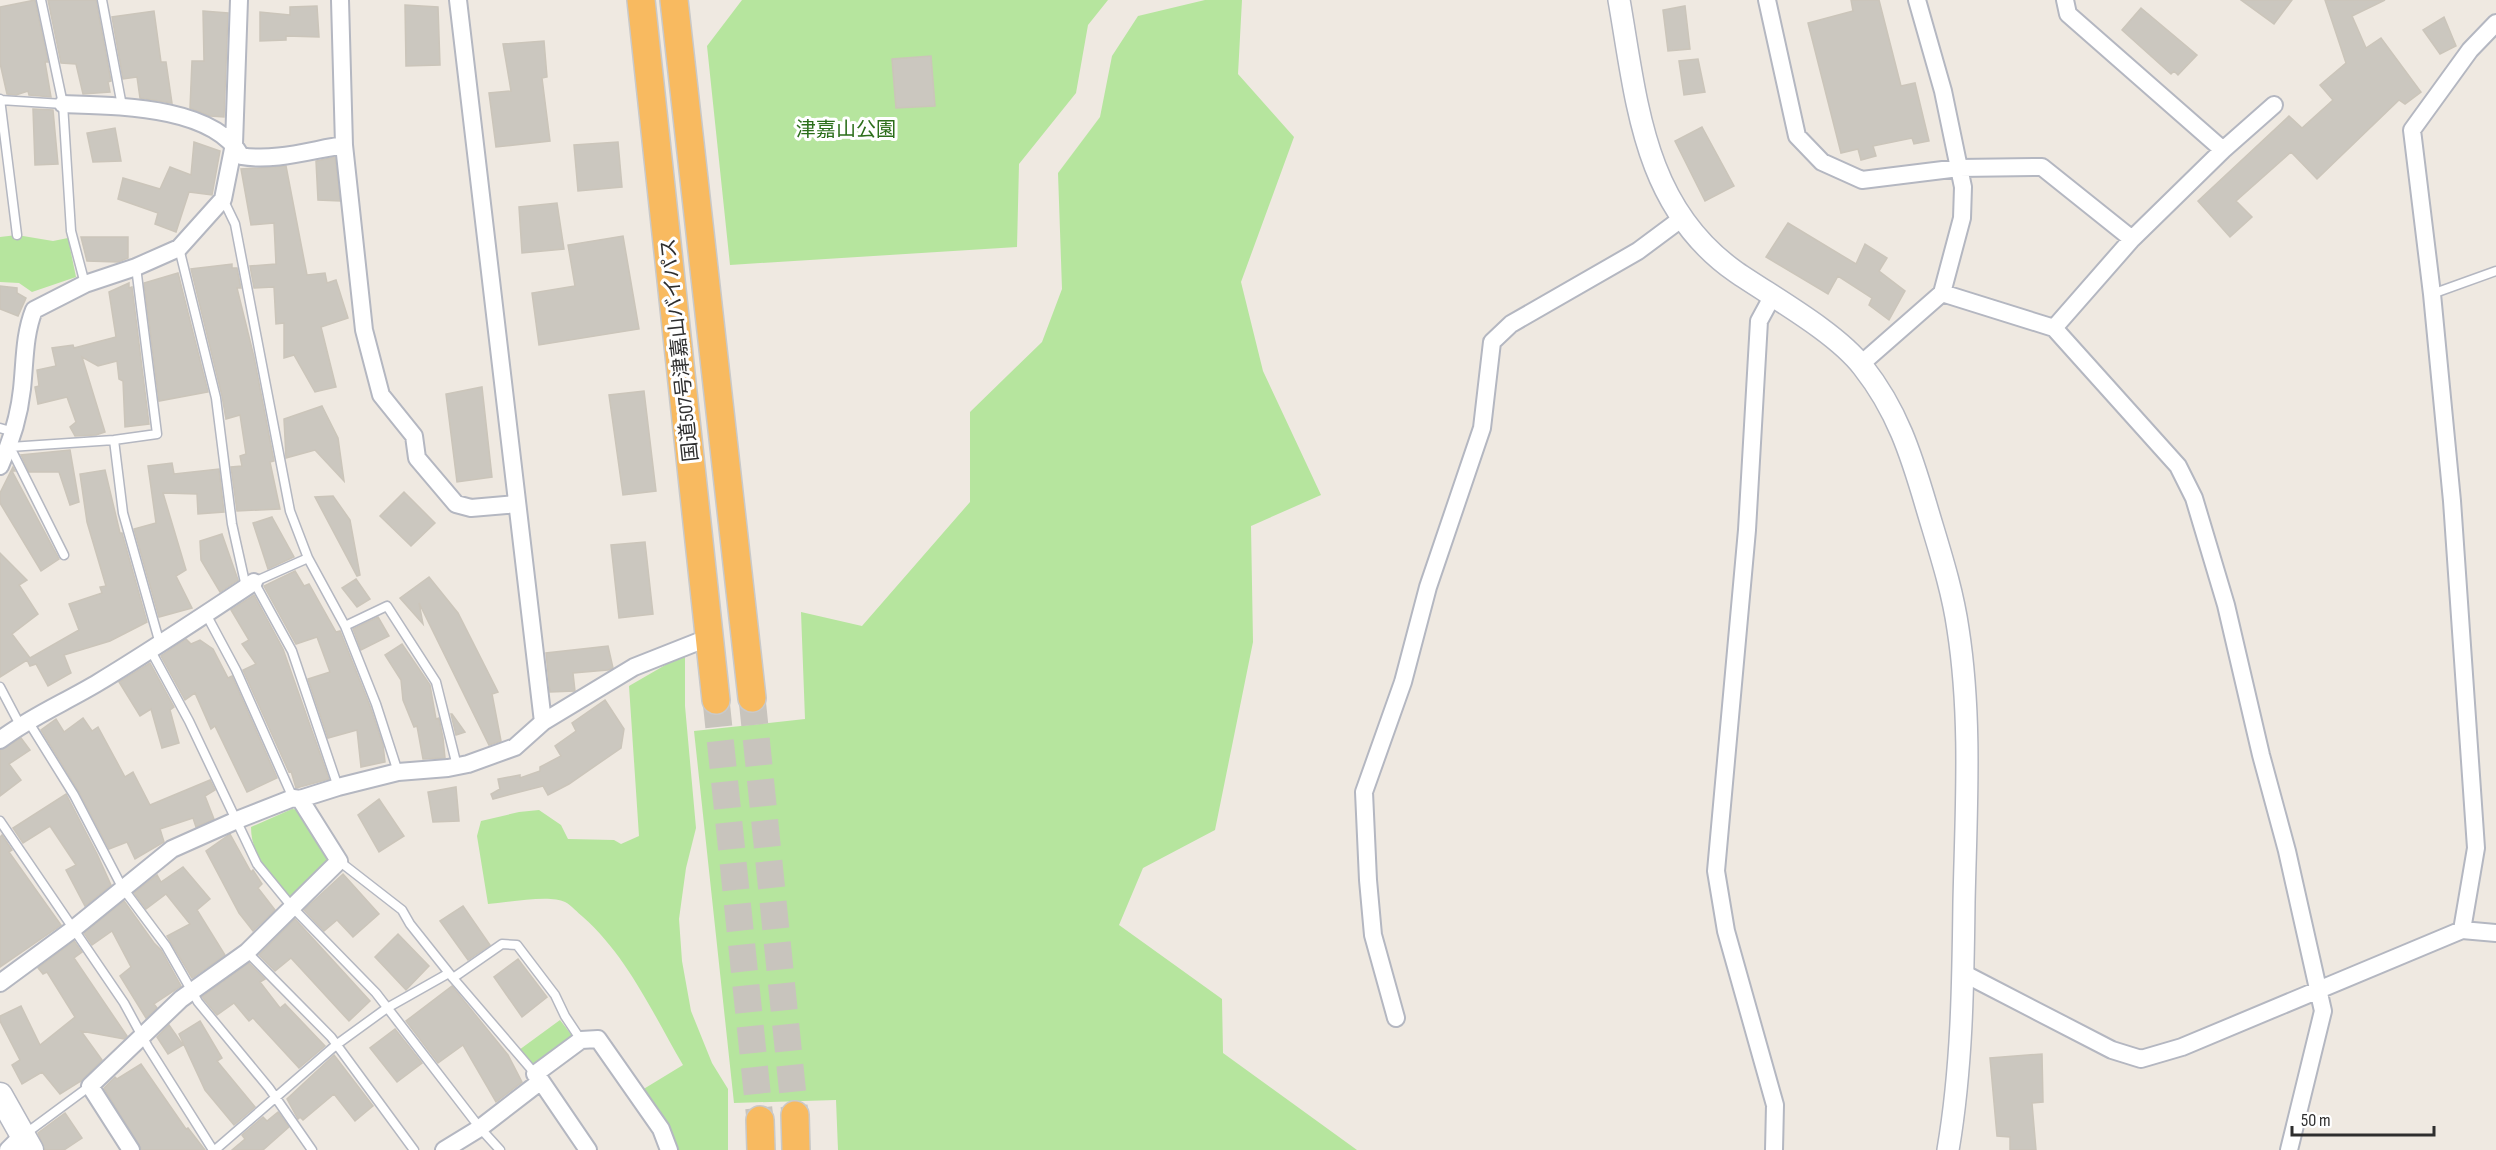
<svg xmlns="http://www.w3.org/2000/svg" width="2496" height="1150" viewBox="0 0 2496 1150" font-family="'Sofia Sans Condensed','Noto Sans JP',sans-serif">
	<rect width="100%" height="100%" fill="#efe9e1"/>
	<!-- green -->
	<path fill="#b6e59e" d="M742,0H1108L1088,25L1076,93L1019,164L1017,247L730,265L707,46Z
		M1205,0H1242L1238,74L1294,137L1241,282L1263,371L1321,495L1251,526L1253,642L1215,830L1143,868L1119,925L1222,999L1223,1053L1357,1150H838L836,1100L734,1103L694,731L805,719L801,612L862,626L970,502V412L1042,342L1062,289L1058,173L1100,117L1112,56L1138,16Z
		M17,235L53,241L68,238L76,277L32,292L19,283L0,282V237Z
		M685,657V706L696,828L686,868L679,919L682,961L691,1011L712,1063L728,1089V1150H677L668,1125L642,1090L683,1065C653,1014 628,957 583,917C578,913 571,905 565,902C549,894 506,903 488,904L477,836L481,821L519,812L539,810L561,825L568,839L614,840L621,844L639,836L629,686L667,664Z
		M292,809L301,810L330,860L294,902C274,879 251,858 251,827Z
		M560,1020L574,1038L534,1069L519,1050Z"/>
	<!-- building -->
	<path fill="#cbc7bf" stroke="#cbc5ba" stroke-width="1.5" d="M35,0L48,62H45L51,97L29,95L28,91L16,95L7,94L0,63V7Z
		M48,0H96L111,81L108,82L110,92L83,94L76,64L61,63Z
		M1851,0H1879L1901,86L1915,83L1929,141L1914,144L1912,138L1873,146L1876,156L1861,160L1858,149L1841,153L1808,23L1853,11Z
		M2241,0H2292L2274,24Z
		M2325,0H2385L2352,16L2366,48L2381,38L2421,92L2405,104L2399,100L2317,179L2291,152L2236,201L2252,217L2230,237L2198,201L2289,116L2302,128L2333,100L2320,85L2346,63Z
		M405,5L438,7L440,65L406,66Z
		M317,6L319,37L286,36V40L260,41V12L290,15V7Z
		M1685,6L1690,49L1668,51L1663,10Z
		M2141,8L2197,55L2178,75L2174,71L2171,74L2122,30Z
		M154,11L161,62H166L172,103L140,98L137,77L123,79L112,17Z
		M203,11L228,13L224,117L210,116L190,108L192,61H204Z
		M2444,17L2456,46L2440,54L2423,30Z
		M544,41L547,77L542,78L550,141L496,147L489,93L511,91L503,44Z
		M931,56L935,106L896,108L892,59Z
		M1698,59L1705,92L1684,95L1679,61Z
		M33,109L53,110L58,164L35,165Z
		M1702,127L1734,186L1705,201L1675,141Z
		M115,128L121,161L93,162L87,133Z
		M194,142L220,151L212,195L189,192L176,232L155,224L158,213L118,199L123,178L160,189L170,167L191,175Z
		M618,142L622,187L578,191L574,145Z
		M335,157L340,201L318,200L316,161Z
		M286,166L307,275L325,273L327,283L336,280L348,318L321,327L336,387L315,392L294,355L284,358V323L276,324L274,287L254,288L250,266L276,264L274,223L251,225L241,169Z
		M557,203L564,249L522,253L519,207Z
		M1788,223L1856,264L1865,244L1887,258L1879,271L1905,291L1889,320L1869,305L1872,298L1838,276L1828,294L1766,257Z
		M623,236L639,329L539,345L532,293L575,286L568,245Z
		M81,237H128V258L118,262L87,261Z
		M232,264V268H237L241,288H237L254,357L274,461L270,462L280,509L237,511L231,467L242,466L240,456L246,454L240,415L226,419L222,396L191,269Z
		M178,273L208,392L159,401L144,283Z
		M129,283V288L132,287L149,424L125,427L123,381L119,379L117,361L98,366L82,357L105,432L96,435L75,436L70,427L76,422L67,397L38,404L35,387L39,386L37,370L56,366L52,348L73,345L74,348L116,337L109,292Z
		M0,286L17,288V293L26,298L18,316L0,309Z
		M482,387L492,477L457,482L446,394Z
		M644,391L656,491L623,495L609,395Z
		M322,406L338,438L344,481L315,450L286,458L284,419Z
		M70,450L79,502L70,505L59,472H29L21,455Z
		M172,463L174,474L219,469L224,512L198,514L197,494L163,493L186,570L176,576L192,608L159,617L134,529L156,523L148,466Z
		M13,467L15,471H12L59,559L41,571L0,503V493Z
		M105,470L120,533H122L147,622L110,641L64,655L71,673L48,686L36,664L30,666L27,660L0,677V553L27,580L19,585L38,614L12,634L30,658L79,630L69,604L102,593L100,587L106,586L87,522L80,474Z
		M404,492L435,523L411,546L380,516Z
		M333,496L350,520L360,575L357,576L315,497Z
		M272,517L294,557L268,569L253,523Z
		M222,534L238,580L220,592L201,560L200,541Z
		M645,542L653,614L619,618L611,545Z
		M295,571L304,586L309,584L336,632L340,631L370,706L383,745L385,762L361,767L357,730L328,738L308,679L330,672L317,637L296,644L264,586Z
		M429,577L458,613L498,692L492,694L501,741L489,745L419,603L423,624L400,598Z
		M356,579L370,599L357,607L342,588Z
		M254,595L283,649L329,779L296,788L291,771L289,772L243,670L256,664L242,644L249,640L231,610Z
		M378,617L389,636L361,650L353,629Z
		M186,639L191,644L200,640L213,649L228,678L232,676L277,778L247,792L215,726L211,729L195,693L185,700L161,656Z
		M402,644L430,685L436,719L439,718L443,738L445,758L423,759L417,726L414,727L403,700L401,680L385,655Z
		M608,646L613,668L608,670L573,673L575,691L550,692L546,653Z
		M150,663L174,707L170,710L179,743L162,748L151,709L140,716L119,682Z
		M605,700L624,729L621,748L569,784L548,795L543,786L493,799L491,794L500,789L498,779L520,775V778L540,771V767L561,756L555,746L576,731L572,723Z
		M451,714H452L465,732L456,735Z
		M83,718L92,731L98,727L125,777L133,772L150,805L210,780L215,790L205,796L214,819L196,827L193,818L160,829L164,842L135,859L127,842L109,849L79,792L41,730L56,719L64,732Z
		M21,738L30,750L9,764L21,780L0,796V750Z
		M456,787L459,821L433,822L428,792Z
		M66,794L97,854L111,885L85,906L66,870L76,865L50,826L23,843L13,828Z
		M379,799L404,836L379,852L358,815Z
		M230,834L251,872L253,870L262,884L258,888L275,910L253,931L239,913L206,851Z
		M2,835L12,850L9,852L61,925L0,967V837Z
		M183,867L210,899L197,910L225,955L192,978L167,936L190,924L166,894L146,909L134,893L157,875L161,882Z
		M343,874L379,914L353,937L337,920L324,931L304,910Z
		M124,901L154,943L161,950L181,986L154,1004L157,1008L146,1018L120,976L131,967L112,931L92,945L84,933Z
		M463,906L490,945L468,960L440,921Z
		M295,919L370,1001L349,1021L291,958L275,971L259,955Z
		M398,934L429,966L406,990L375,957Z
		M74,941L82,952L74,958L127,1036L124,1039L81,1031L102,1060L81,1081L60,1094L42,1072L22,1084L12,1065L20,1060L0,1021V1016L21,1006L40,1045L75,1017L47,972L43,974L38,968Z
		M518,959L547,997L522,1017L494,977Z
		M249,963L265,979L260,982L280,1008L285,1004L325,1046L299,1068L253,1018L249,1021L234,1003L217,1015L202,997Z
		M452,986L508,1055L522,1082L496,1102L463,1045L438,1063L406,1021Z
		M200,1021L222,1058L217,1061L255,1107L234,1125L205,1090L179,1034Z
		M169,1025L183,1045L168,1054L157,1037Z
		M395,1029L422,1063L397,1082L370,1048Z
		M2042,1054L2043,1102L2032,1103L2036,1150H2010V1137L1997,1136L1990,1058Z
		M334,1055L373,1106L355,1121L334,1094L303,1120L300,1117L298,1119L287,1099Z
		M141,1064L186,1129L188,1128L205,1150H142L104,1088L115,1077L117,1079Z
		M278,1112L289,1127L263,1150H232L245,1139L242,1135L263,1117L267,1121Z
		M65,1113L82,1138L64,1150H45L38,1133Z"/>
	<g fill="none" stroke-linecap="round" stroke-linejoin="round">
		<!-- trunk-tunnel -->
		<path stroke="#c8c4bd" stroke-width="27" stroke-dasharray="27 14" stroke-linecap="butt" d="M752,698L795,1115
			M716,700L760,1120"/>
		<defs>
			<path id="service" d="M41,0L63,104L71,231L85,284
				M102,0L122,106
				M0,99L17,235
				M0,100L63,104
				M223,199L235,224L290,511L308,558L254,582L292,651L338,787
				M179,248L216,398L232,524L246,587
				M2432,294L2496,271
				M0,428L14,432
				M114,440L123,513L160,644
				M64,555L10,447L114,440L157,434L136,267
				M308,558L345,626L376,704L398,772
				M206,614L236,670L293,798
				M345,626L387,606L436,682L457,766
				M151,651L189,721L257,864L293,908L376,993L480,1128L500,1150
				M0,687L20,725
				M28,721L74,795L122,887L166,946L198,1002L269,1088L312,1150
				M0,821L124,1003L148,1047L213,1150
				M339,861L402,910L410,924L453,978L537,1076
				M247,952L331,1037L414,1150
				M453,978L502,944L517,945L555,995L565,1016L581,1040
				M25,1134L90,1086
				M215,1150L336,1045L387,1008L449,973"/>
			<path id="minor" d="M340,0L344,145L364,330L381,395L414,436L417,458L456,504L471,508L517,504
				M458,0L543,722
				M1767,0L1797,136L1822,162L1862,180L1959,168L2042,167L2132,239L2223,150L2068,14L2065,0
				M63,104C114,106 213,105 241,156C274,162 311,150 344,145
				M2223,150L2274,105
				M1942,293L2054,328L2178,466L2194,498L2226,605L2261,755L2287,851L2323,1011L2289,1150
				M1772,297L1759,321L1747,530L1716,871L1726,931L1775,1105L1774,1150
				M2054,328L2132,239
				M1861,364L1942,293L1962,218L1963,187L1959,168L1943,91L1917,0
				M0,466C12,440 19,417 22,389C25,362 24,335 34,310L85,284L136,267L179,248L223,199L234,144L239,0
				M0,740C30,717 66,702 99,682C152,650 203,616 254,582
				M2462,930L2476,848L2452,501L2432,294L2412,130L2470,50L2496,23
				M1963,973L2112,1050L2141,1059L2182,1047L2462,930L2496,933
				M0,983L72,930L172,849L237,820L293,798L300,799L338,787L398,772L448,768L468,764L515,747L543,722L634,667L710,637
				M1396,1018L1373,935L1368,880L1364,792L1403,682L1428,587L1482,428L1492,342L1511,324L1638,251L1681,219
				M535,1074L581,1040L598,1039L661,1129L669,1150
				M8,1150L22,1136
				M131,1150L90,1086L181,999L247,952L339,861L300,799
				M444,1150L480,1128L541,1081L588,1150"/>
			<path id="tertiary" d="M1619,0C1637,102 1643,207 1736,272C1774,298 1836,332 1863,367C1897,410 1911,454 1926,505C1938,546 1952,587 1958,629C1972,719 1966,811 1964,902C1963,985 1962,1068 1948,1150"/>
			<path id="secondary" d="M0,1095L31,1150"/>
			<path id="trunk" d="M641,0L716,700
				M674,0L752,698
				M795,1115L796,1150
				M760,1120L761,1150"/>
		</defs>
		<!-- service casing -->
		<use href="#service" stroke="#b4b7c1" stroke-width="11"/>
		<!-- minor casing -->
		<use href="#minor" stroke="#b4b7c1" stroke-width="20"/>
		<!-- tertiary casing -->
		<use href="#tertiary" stroke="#b4b7c1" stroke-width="24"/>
		<!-- secondary casing -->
		<use href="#secondary" stroke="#b4b7c1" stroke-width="27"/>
		<!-- trunk casing -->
		<use href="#trunk" stroke="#c9c9c9" stroke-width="30"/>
		<!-- service -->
		<use href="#service" stroke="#fff" stroke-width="8"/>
		<!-- minor -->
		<use href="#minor" stroke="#fff" stroke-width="16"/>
		<!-- tertiary -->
		<use href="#tertiary" stroke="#fff" stroke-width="21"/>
		<!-- secondary -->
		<use href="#secondary" stroke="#fff" stroke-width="24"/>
		<!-- trunk -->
		<use href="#trunk" stroke="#f8ba60" stroke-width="27"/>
	</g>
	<g text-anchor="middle" stroke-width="6" stroke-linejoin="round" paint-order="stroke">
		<!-- park labels -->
		<g font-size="20" fill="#2c6e1b" stroke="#fff">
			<text x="846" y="136">津嘉山公園</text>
		</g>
		<!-- street labels -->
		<g font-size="20" fill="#2e2e2e" stroke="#fff">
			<text transform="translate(679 350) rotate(-96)" y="7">国道507号津嘉山バイパス</text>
		</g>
	</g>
	<!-- scale -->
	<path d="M2292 1126v9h142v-9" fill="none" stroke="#2e2e2e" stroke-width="3"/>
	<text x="2301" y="1126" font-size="18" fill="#2e2e2e" stroke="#ffffff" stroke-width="4.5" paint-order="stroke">50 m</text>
</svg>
